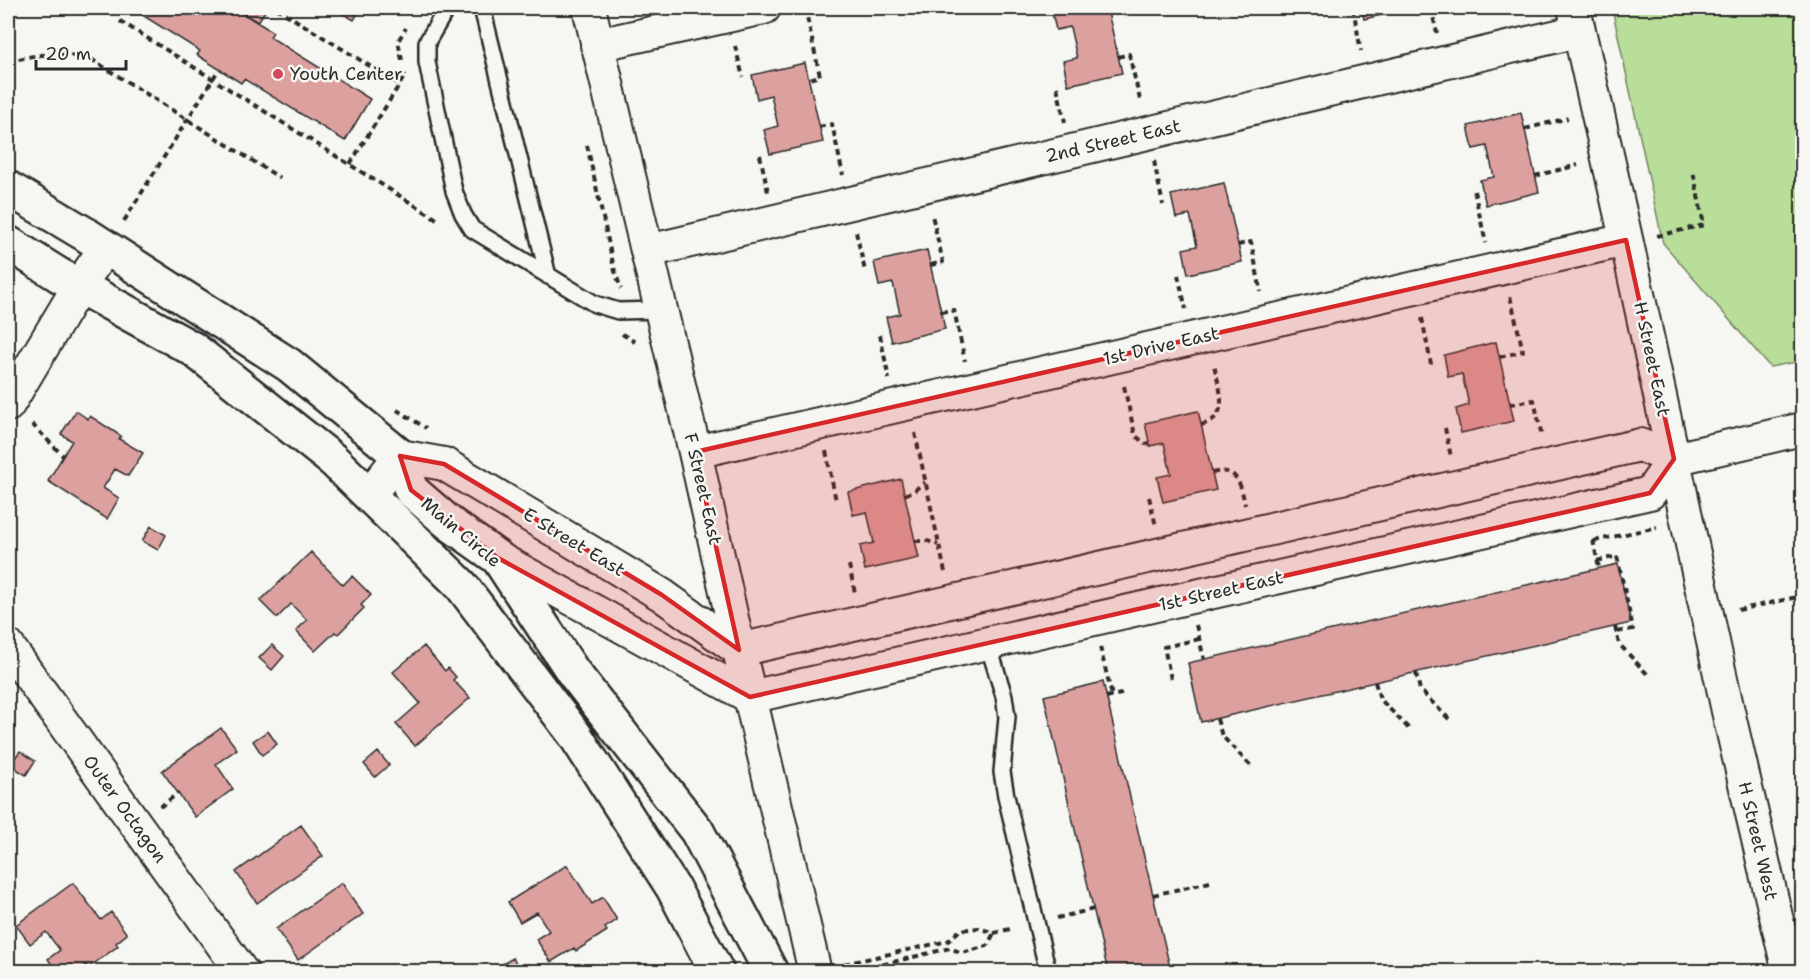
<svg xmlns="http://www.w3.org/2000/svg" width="1810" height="979" font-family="'Shantell Sans',sans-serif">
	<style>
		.grass { fill: #b9de99; stroke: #728462; stroke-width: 1.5 }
		.building { fill: #dca19f; stroke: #2b2b2b; stroke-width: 1.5 }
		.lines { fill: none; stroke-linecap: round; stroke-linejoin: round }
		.lane-casing { stroke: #2b2b2b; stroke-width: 20 }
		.street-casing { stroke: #2b2b2b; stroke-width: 36 }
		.secondary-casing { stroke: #2b2b2b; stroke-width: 38 }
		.path { stroke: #2b2b2b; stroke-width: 4; stroke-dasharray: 6 4.5; stroke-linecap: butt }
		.lane { stroke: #f6f6f2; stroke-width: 15 }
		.street { stroke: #f6f6f2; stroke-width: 32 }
		.secondary { stroke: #f6f6f2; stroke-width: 33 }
		.marked { fill: #d62828; fill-opacity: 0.2; stroke: #d62828; stroke-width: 4.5; stroke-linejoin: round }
		.poi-dot { fill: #d1495b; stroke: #f6f6f2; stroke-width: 2 }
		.labels { text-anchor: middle; stroke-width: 5; stroke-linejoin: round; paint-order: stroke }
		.poi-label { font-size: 18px; fill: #2b2b2b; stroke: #f6f6f2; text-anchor: start }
		.street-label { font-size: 18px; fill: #2b2b2b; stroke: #f6f6f2 }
	</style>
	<rect width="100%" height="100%" fill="#f6f6f2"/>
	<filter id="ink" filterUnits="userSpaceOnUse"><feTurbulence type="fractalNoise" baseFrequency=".0167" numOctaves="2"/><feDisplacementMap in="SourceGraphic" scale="12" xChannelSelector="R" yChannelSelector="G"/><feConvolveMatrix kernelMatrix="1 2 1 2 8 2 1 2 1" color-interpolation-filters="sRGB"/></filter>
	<g filter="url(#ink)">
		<!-- grass -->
		<path class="grass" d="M1612,8h190v353l-32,6 -107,-124z"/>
		<!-- building -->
		<path class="building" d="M131,8h103l39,24 -3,5 100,62 -25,42 -101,-62 -3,4 -44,-28 3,-4z
			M248,8h19l-9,14 -14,-8z
			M333,8h28l-7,12z
			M1051,8h56l15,65 -54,12 -5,-24 14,-3 -7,-31 -14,3z
			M1361,8h51l-48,11z
			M805,63l18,79 -53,12 -6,-24 14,-4 -7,-31 -14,4 -5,-24z
			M1521,113l18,79 -53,13 -6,-25 14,-3 -7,-31 -14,3 -5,-23z
			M1224,183l18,79 -54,12 -5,-25 14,-3 -7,-31 -14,3 -5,-23z
			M927,250l18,79 -53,13 -6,-25 14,-3 -7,-31 -14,3 -5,-24z
			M1496,342l18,79 -53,12 -5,-24 13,-4 -7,-31 -14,3 -4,-22z
			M76,411l12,8 2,-3 31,20 -2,3 24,14 -15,23 -13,-7 -12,19 16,10 -12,21 -59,-38 24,-40 -11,-7z
			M1198,411l18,79 -53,12 -6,-25 14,-3 -7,-31 -14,3 -5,-23z
			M901,479l18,79 -54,12 -5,-24 14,-3 -7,-31 -14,3 -5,-23z
			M151,526l15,9 -8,15 -16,-9z
			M311,552l32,33 9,-9 19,19 -10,10 3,3 -26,26 -3,-2 -20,19 -19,-20 11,-11 -16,-16 -14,14 -17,-17z
			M1618,564l13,59 -430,99 -13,-59z
			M272,645l12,11 -12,14 -13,-12z
			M424,646l21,25 3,-3 8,9 -3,3 17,18 -55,48 -19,-22 24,-21 -27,-31z
			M1103,682l50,213 18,77h-63l-64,-276z
			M221,728l16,21 -21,15 17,25 -38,28 -33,-46z
			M268,731l9,13 -15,11 -9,-14z
			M20,751l15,10 -9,14 -16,-10z
			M378,752l11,13 -14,12 -11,-13z
			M301,825l22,31 -66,47 -21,-31z
			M567,865l25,39 11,-7 14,23 -12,8 2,3 -31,20 -2,-3 -23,14 -15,-23 13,-8 -12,-19 -17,10 -12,-20z
			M73,883l28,37 10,-8 16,22 -11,9 2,3 -30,22 -2,-3 -9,7h-20l-9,-13 12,-9 -14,-18 -16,12 -14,-19z
			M342,883l21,31 -65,46 -22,-31z
			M513,958l8,14h-21l-3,-5z"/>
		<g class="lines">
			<!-- lane casing -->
			<g class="lane-casing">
				<path id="lane" d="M447,8l-20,34v20l27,129 9,23 9,15 123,75 23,7 43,-1
					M482,8l66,268
					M988,644l16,52 3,21 -5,55 4,24 42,176"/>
			</g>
			<!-- street casing -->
			<g class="street-casing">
				<path id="street" d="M589,8l106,444 44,198 76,322
					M1574,8l53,235 101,468 61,261
					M597,45l167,-37
					M648,251l931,-220
					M8,405l71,-119 27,-39
					M695,452l931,-212
					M369,495l31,-39 44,8 218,131 77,55 901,-205 34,14 128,-30
					M498,558l252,139 900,-204 24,-34
					M8,646l234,326"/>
			</g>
			<!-- secondary casing -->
			<g class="secondary-casing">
				<path id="secondary" d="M8,188l77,46 204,131 111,91 11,34 38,33 49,35 75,114 124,159 74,141
					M8,243l51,32 134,74 140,111 128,125 114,150 98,153 44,84"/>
			</g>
			<!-- path -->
			<path class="path" d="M276,8l123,76
				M805,8l15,68 -11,3
				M1038,8v1
				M1353,8l8,43
				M1431,8l6,25
				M1108,10l9,-2
				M120,21l320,200
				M735,46l8,31
				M1118,57l11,-3 12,50
				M402,60l-4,-19 8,-13
				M8,62c30,-9 52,-10 83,-3l189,119
				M1057,87l8,35
				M819,127l13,-3 11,51
				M1525,129l43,-11
				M587,145l27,123 7,21
				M760,155l8,37
				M1154,161l9,44
				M350,164l56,-90
				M1535,176l43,-11
				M1474,191l12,52
				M124,221l95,-152
				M856,232l9,39
				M1657,236l47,-11 -11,-54
				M1238,245l13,-3 10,50
				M931,265l12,-3 -11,-47
				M1178,275l8,34
				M941,312l13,-2 11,51
				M1422,318l9,46
				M622,334l13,8
				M880,335l9,44
				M1500,357l23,-6 -13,-55
				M1124,386l11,49 10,9 5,-1
				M1510,404l24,-4 8,37
				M397,410l29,18
				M32,424l31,32
				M1201,425c31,-8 18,-37 13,-60
				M1445,428l6,29
				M915,433l30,139
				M826,451l10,50
				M1212,473c26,-7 29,12 33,32
				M905,495l10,-5 10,-8
				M1149,497l7,29
				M1593,540l6,28
				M915,541h13l10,4
				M1594,541l63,-14
				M1597,561l20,-5 16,73 -17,3
				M849,565l6,28
				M1738,610l64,-14
				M1196,625l8,34
				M1615,627l4,17 31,33
				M1100,647l12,49
				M1416,673l4,17 32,32
				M1171,679l-7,-32 35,-8
				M1375,682l5,17 31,32
				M1106,697l20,-4
				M1217,719l5,17 30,31
				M160,807l18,-14
				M1153,895l57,-13
				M1057,918l37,-9
				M844,964l104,-23 12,-11 19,-2 15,5 20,-5
				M852,972l98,-24 12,5 25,-7 7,-13"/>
			<!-- lane -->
			<use href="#lane" class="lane"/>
			<!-- street -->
			<use href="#street" class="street"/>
			<!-- secondary -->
			<use href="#secondary" class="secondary"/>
		</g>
	</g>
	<!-- marked area -->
	<path class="marked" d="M1626,240l48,219 -24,34 -900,204 -252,-139 -87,-68 -11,-34 44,8 218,131 77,55 -44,-198z"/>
	<!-- markers -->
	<circle class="poi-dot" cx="278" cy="74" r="6"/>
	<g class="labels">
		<!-- poi labels -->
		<g class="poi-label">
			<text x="290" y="80">Youth Center</text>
		</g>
		<!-- street labels -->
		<g class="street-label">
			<text transform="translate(1113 141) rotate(-13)" y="6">2nd Street East</text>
			<text transform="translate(1161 346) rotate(-13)" y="6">1st Drive East</text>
			<text transform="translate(1652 359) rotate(78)" y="6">H Street East</text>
			<text transform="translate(703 489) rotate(77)" y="6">F Street East</text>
			<text transform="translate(461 532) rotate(40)" y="6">Main Circle</text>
			<text transform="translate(574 542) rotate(31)" y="6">E Street East</text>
			<text transform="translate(1221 591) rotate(-13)" y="6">1st Street East</text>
			<text transform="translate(125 809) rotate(54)" y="6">Outer Octagon</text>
			<text transform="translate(1758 841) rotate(77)" y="6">H Street West</text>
		</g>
	</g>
	<!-- margin -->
	<rect width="1810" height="979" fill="none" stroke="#f6f6f2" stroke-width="30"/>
	<rect x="15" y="15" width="1780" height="949" fill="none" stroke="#2b2b2b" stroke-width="2" filter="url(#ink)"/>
	<!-- scale -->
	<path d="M36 60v9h90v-9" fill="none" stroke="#2b2b2b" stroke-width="3"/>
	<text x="45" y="60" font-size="18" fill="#2b2b2b" stroke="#f6f6f2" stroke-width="4.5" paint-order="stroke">20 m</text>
</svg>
